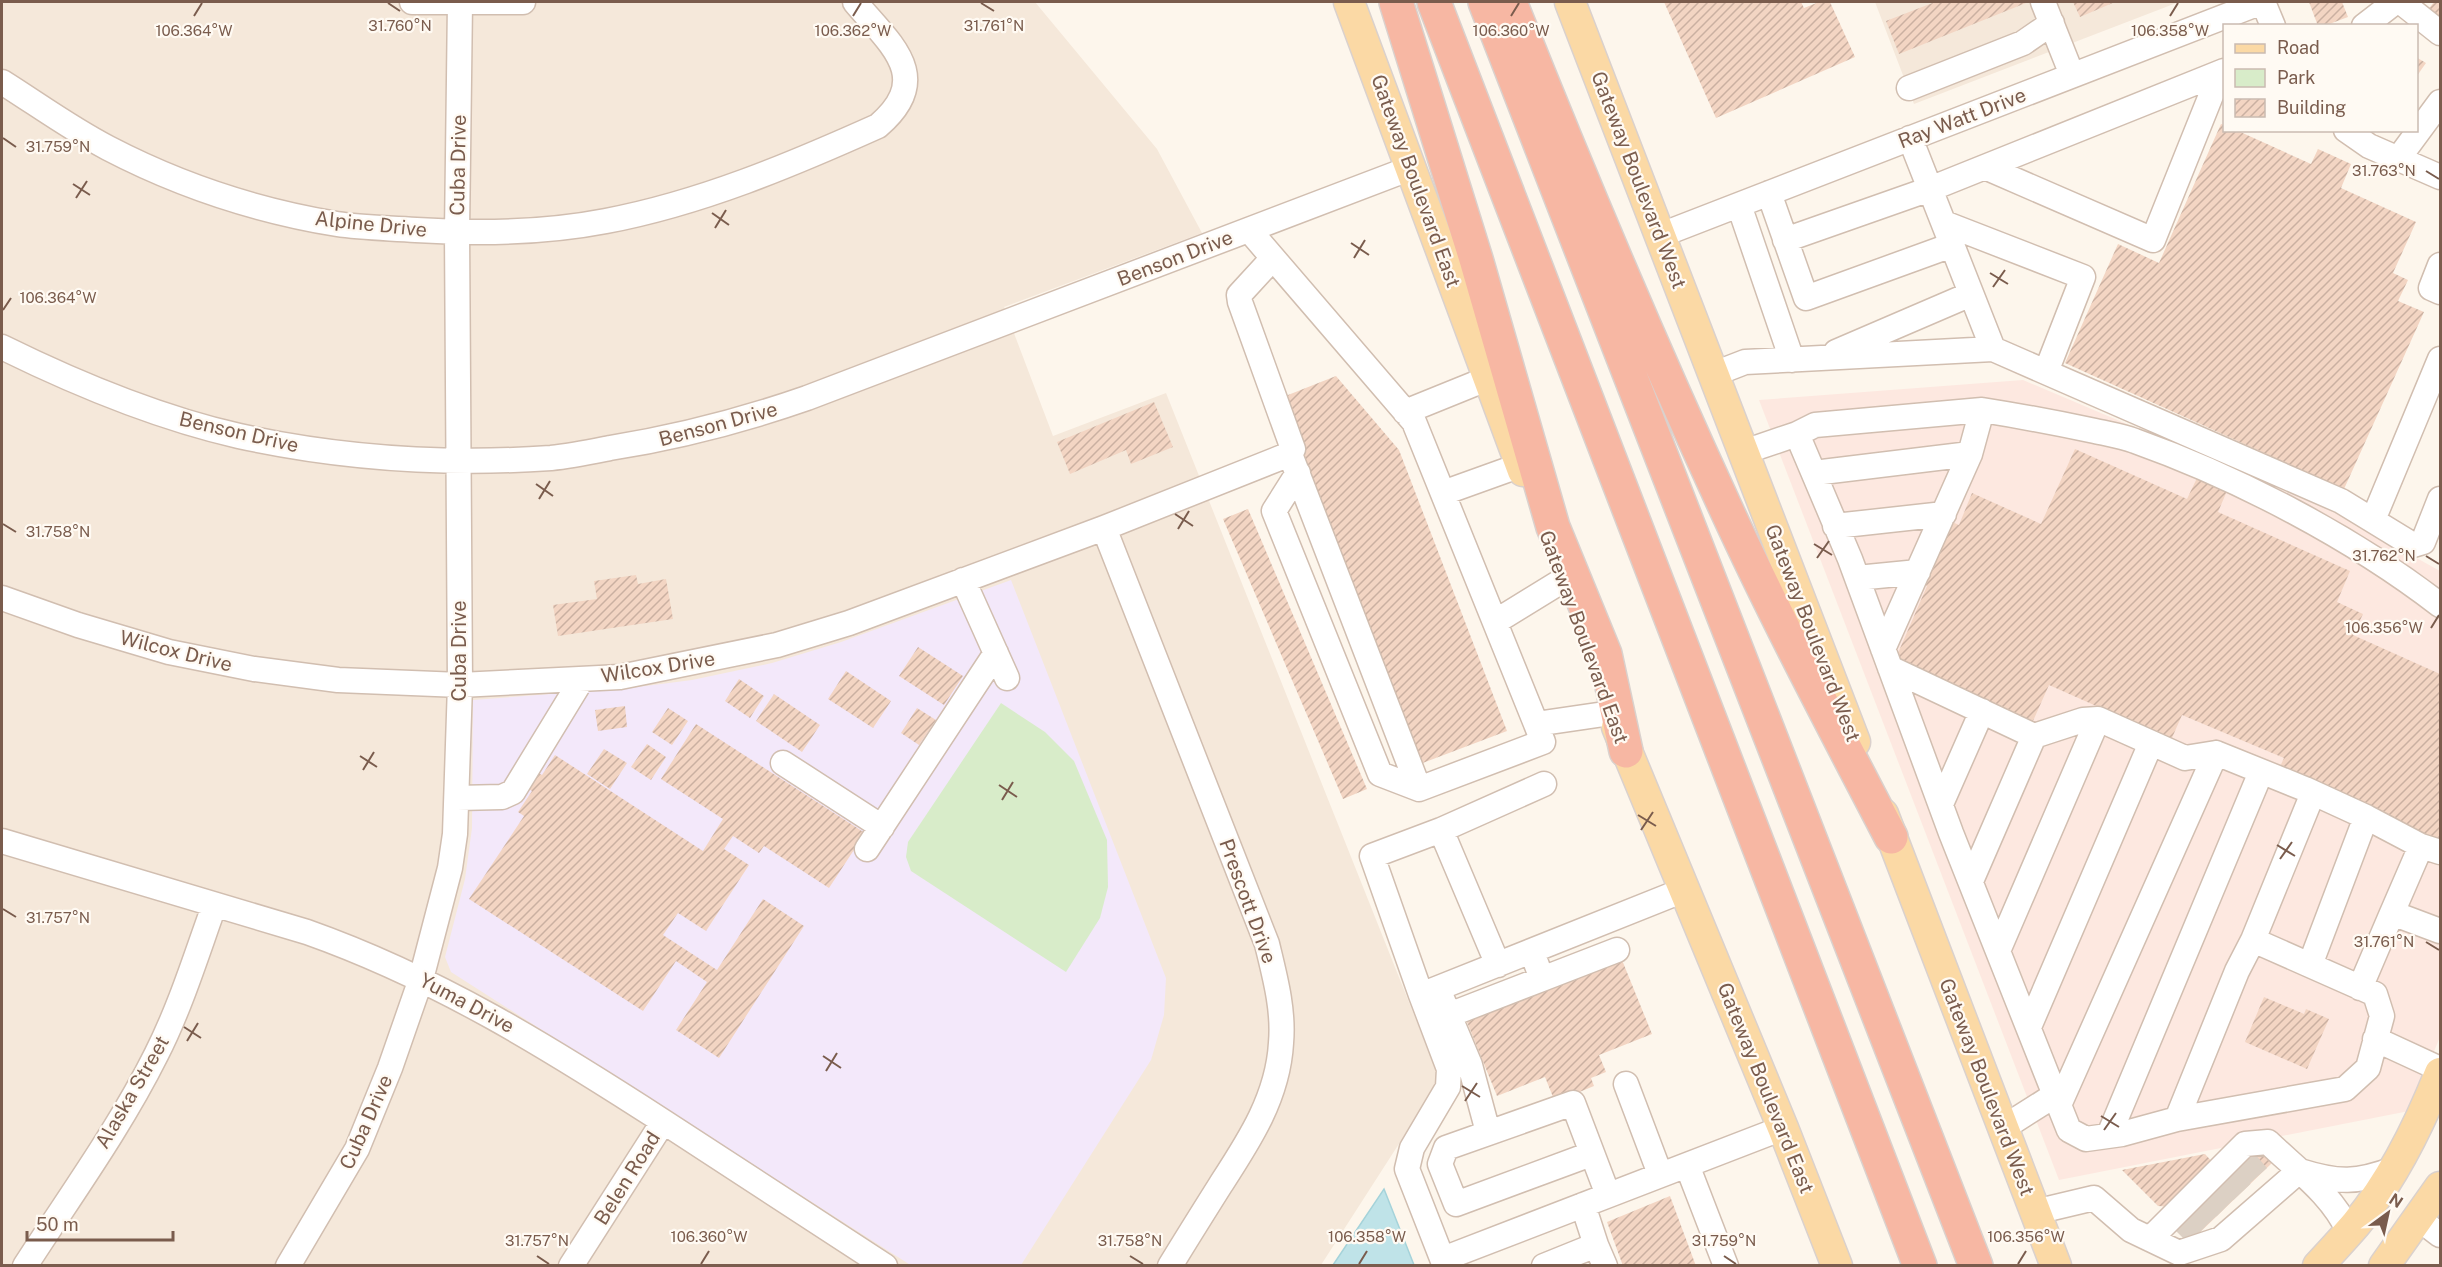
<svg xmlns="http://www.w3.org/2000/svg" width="2442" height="1267" font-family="'Public Sans',sans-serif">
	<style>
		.residential { fill: #f5e8da }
		.commercial { fill: #fde8e0 }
		.education { fill: #f3e8fa }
		.green { fill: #d8ecc9 }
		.water { fill: #bfe3e8; stroke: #a5d3da; stroke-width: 1.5 }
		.building { fill: url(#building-hatch) }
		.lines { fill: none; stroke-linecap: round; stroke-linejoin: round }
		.minor-tunnel { stroke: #dcd0c4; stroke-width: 24; stroke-dasharray: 24 12; stroke-linecap: butt }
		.minor-casing { stroke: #d1beb0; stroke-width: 27 }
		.major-casing { stroke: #dad1cd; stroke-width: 33 }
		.highway-casing { stroke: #dad1cd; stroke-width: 36 }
		.minor { stroke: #fff; stroke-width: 24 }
		.major { stroke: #fbd9a5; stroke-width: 30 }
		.highway { stroke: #f7b7a3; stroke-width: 33 }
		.ticks { fill: none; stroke: #7a5c4d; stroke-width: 2 }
		.labels { text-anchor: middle; stroke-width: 4.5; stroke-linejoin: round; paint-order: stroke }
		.street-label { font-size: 20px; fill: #7a5c4d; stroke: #fffaf3 }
		.ticks-label { font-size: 15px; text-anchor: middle; fill: #7a5c4d; stroke: #fffaf3; stroke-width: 4.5; stroke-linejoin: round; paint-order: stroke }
	</style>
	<defs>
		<pattern id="building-hatch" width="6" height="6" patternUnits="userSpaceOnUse" patternTransform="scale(1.5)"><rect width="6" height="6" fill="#f3d5c3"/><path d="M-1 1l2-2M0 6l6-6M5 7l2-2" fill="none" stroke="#cab0a1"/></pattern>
	</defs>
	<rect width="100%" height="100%" fill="#fdf6ec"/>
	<!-- residential -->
	<path class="residential" d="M2,2h1033l122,147 45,84 -198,74 49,129 113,-43 274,687 -119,185 -1319,1z
		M1875,2h304l-265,102z"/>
	<!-- commercial -->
	<path class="commercial" d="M2023,380l311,132 106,59v466l-31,74 -350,69 -300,-780z"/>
	<!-- education -->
	<path class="education" d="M1011,580l155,398 -2,37 -13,45 -130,205 -109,1 -461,-294 -6,-15 20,-78 7,-51 1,-128 157,-12 62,-8 80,-17 69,-21z"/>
	<!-- green -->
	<path class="green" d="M1001,703l44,29 29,29 33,79 1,47 -8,31 -34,54 -155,-101 -5,-14 2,-15z"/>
	<!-- water -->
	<path class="water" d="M1384,1189l30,76h-81z"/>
	<!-- building -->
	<path class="building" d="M1664,2h137l3,6 15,-6h11l25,55 -139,61z
		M1935,2h91v1l-127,51 -13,-33z
		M2073,2h42l-35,15z
		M2309,2h33l6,15 -24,9h-6z
		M2434,2h6v26l-16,-13z
		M2416,57l10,6 -10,14z
		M2221,124l3,1v5h12l75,34 7,-15 33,15 -10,24 75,34 -23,51 15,7 -10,21 26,11 -80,177 -279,-126 53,-119 41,19z
		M1336,376l63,74 108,281 -87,33 -139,-364 7,-5z
		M1154,402l19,45 -42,17 -5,-14 -56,24 -13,-32z
		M2075,449l112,50 10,-21 30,13 -9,21 132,59 -13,31 26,12 -10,21 87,39v169l-162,-72 6,-13 -102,-43 -14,32 -29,-22 -90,-40 -16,36 -138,-61 32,-74 -7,-4 28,-62 11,5 13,-32 69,31z
		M1248,509l119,280 -24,10 -120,-280z
		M636,575l2,9 28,-5 7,40 -115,17 -5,-31 44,-6 -3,-18z
		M918,647l45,29 -19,29 -45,-29z
		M846,671l45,30 -18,27 -45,-29z
		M739,679l25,17 -14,22 -25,-17z
		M774,694l46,31 -18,27 -46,-31z
		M625,706l2,21 -29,4 -3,-21z
		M668,708l20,13 -16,24 -20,-13z
		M917,708l19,12 -17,25 -18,-12z
		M696,724l169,109 -36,55 -65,-42 -5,7 -26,-17 -9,13 25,16 -43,66 -28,-18 -15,22 54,35 46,-71 41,27 -85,132 -43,-28 31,-48 -31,-21 -33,50 -174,-112 55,-83 -6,-4 14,-21 -10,-6 10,-16 10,6 13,-20 148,96 20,-32 -62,-40z
		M647,744l19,13 -15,23 -20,-13z
		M604,749l23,14 -17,26 -23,-15z
		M1622,960l30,74 -53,21 7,17 -15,6 3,8 -39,16 -10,-25 -48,19 -30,-74z
		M2264,997l40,17 2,-5 23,10 -22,50 -62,-27z
		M2257,1148l15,15 -80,77 -15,-15z
		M2205,1154l10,11 -43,42 -14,-1 -36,-36z
		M1670,1196l26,70h-73l-16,-44z"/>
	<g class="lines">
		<!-- minor-tunnel -->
		<path class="minor-tunnel" d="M2244,1160l14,16
			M2227,1176l15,16
			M2210,1193l15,15
			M2195,1208l14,15
			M2182,1220l15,15"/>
		<!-- minor casing -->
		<g class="minor-casing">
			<path id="minor" d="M412,2h111
				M2043,2l29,73
				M2263,2l10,24
				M2401,2l39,31
				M2364,26l31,-24
				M2,82c35,22 69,47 106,66 71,37 150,63 229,76 26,4 53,4 79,6 63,4 128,3 190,-9 95,-18 185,-56 272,-95 57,-49 12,-82 -23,-124
				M1909,88l114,-45 29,-20
				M2346,130l23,16 71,31
				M1910,138l83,211 348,152 72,44 10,-3 17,-43
				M2398,159l42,-57
				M1985,167l168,73 67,-167
				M1769,193l37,105 146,-53
				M1739,205l53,155
				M1944,223l139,54 -37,95
				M1249,230l165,192 122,302 82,-12
				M1661,235l601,-233
				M1785,240l145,-51 294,-118
				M1273,258l-34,37 1,7 53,147 -3,5 129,335 124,-47 -7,-18
				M2440,265l-9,23 9,4
				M2,347c75,37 154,70 237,89 101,22 209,29 312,22 20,-2 39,-6 59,-10 69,-11 131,-27 197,-50l604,-230
				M1836,352l135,-58
				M1714,374l31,-12 248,-13
				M1982,410c38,6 75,13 113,21 13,3 27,5 40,10 104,37 218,97 305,164
				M1405,412l84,-34
				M1797,434l18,-9 167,-15 -12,44 -87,195
				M1744,452l53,-18 53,125 101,274 104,262 -52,33
				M1298,473l-24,38 106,263 39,15
				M1814,473l156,-19
				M1443,493l78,-28
				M2373,520l67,-161
				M1835,526l109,-12
				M1104,528l163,416c8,33 17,66 14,99 -3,54 -32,98 -60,141 -17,27 -34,54 -51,82
				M1857,578l61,-6
				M963,580l44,98
				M2,598l76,27 91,27 85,17 84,11 122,5 160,-8 157,-32 72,-22 255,-95 186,-74
				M1495,622l78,-48
				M1890,668l144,68 49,-16 15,-1 87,39 31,-5 89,36 61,28 55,29 19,6
				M783,763l99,64
				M1544,784l-103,46 -69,26 49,139 263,-105
				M457,798l45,-1 11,-5 69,-113
				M1941,804l41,-93
				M1441,830l57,135
				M2,841l305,91c130,46 241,115 357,190 73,48 147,96 221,144
				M867,849l129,-196
				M1971,881l63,-145
				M2392,913l29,-67
				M2253,940l122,54 7,22 -14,52 -23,21 -168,30 60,-148z
				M2253,940l60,-147
				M1998,951l100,-232
				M2310,965l56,-148
				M1542,979l75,-29
				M2360,988l32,-75 48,18
				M1438,989l32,76 18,67
				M1421,995l28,74 -1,18 -36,61 -5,21 38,97
				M1449,1015l93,-36 -10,-27
				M2029,1027l122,-284
				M2375,1039l65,30
				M1626,1084l34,90
				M2055,1095l14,35 17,9 36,-5 55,-15
				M2059,1105l157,-352
				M2109,1135l152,-363
				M1591,1154l-135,50 -16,-40 6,-16 127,-45 35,92
				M1687,1165l39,101
				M2300,1171c38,12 57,12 94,-2
				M1583,1205l13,40
				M2035,1212l59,-14 37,32 48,23 42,-14 78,-68
				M2419,1219l21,16
				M2150,1239l95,-95 23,-2c29,28 64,52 81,90
				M1443,1259l340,-131
				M25,1266c45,-70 94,-137 131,-211 24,-47 40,-99 58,-149
				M288,1266l69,-117 33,-81 31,-89 29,-111 5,-34 5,-149 -3,-453 3,-230
				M571,1266l92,-144
				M1544,1266l52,-21 9,21"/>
		</g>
		<!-- major casing -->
		<g class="major-casing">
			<path id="major" d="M1349,2l174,469
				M1570,2l285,740
				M1617,727l166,401 54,138
				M1883,814l173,452
				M2318,1266c13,-14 26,-28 38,-42 37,-45 63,-98 84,-151
				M2384,1266l56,-79"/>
		</g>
		<!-- highway casing -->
		<g class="highway-casing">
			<path id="highway" d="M1396,2l80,257 77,268 52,127 21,97
				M1434,2l486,1264
				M1485,2l491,1264
				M1510,2c68,171 140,342 217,509 51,111 108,218 164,326"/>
		</g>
		<!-- minor -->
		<use href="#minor" class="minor"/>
		<!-- major -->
		<use href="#major" class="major"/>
		<!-- highway -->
		<use href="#highway" class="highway"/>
	</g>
	<!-- ticks -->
	<path class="ticks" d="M388,3l12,8M981,3l13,8M194,16l8,-13M853,16l8,-13M1511,16l8,-13M2170,16l8,-13M3,138l13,9M2426,171l13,8M73,184l17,11M76,198l11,-17M712,213l17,12M715,228l11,-18M1351,243l18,12M1354,258l11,-18M1990,273l18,11M1993,287l12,-17M3,310l8,-12M536,484l17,12M539,499l11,-18M1175,514l18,12M3,524l13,8M1178,529l11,-18M1814,544l18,11M2426,556l13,8M1817,558l12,-17M2431,628l8,-13M360,756l17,11M363,770l11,-18M999,785l18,12M1002,800l11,-18M1638,815l18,11M1641,830l12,-18M2277,845l18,11M2280,859l12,-17M3,909l13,8M2426,942l13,8M184,1027l17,11M187,1041l11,-18M823,1056l18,12M826,1071l11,-18M1462,1086l18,11M1465,1101l12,-18M2101,1116l18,11M2104,1130l12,-17M537,1256l12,8M1130,1256l13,8M1724,1256l12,8M701,1264l8,-13M1359,1264l8,-13M2018,1264l8,-13"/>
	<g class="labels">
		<!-- street labels -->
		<g class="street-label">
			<text transform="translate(1962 118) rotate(-21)" y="7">Ray Watt Drive</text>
			<text transform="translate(458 165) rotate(-89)" y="7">Cuba Drive</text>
			<text transform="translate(1639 180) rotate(69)" y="7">Gateway Boulevard West</text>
			<text transform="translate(1416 181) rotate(70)" y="7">Gateway Boulevard East</text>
			<text transform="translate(371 224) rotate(6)" y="7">Alpine Drive</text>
			<text transform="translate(1175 258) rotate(-21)" y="7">Benson Drive</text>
			<text transform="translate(718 424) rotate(-15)" y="7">Benson Drive</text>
			<text transform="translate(239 432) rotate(13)" y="7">Benson Drive</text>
			<text transform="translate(1813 633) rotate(69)" y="7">Gateway Boulevard West</text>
			<text transform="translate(1584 637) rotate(70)" y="7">Gateway Boulevard East</text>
			<text transform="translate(176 651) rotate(14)" y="7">Wilcox Drive</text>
			<text transform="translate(459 651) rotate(-90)" y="7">Cuba Drive</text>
			<text transform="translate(658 667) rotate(-9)" y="7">Wilcox Drive</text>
			<text transform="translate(1248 901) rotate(70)" y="7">Prescott Drive</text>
			<text transform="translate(467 1003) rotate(28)" y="7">Yuma Drive</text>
			<text transform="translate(1987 1087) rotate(69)" y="7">Gateway Boulevard West</text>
			<text transform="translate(1766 1088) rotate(68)" y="7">Gateway Boulevard East</text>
			<text transform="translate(132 1092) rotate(-60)" y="7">Alaska Street</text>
			<text transform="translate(366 1122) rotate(-66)" y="7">Cuba Drive</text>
			<text transform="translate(627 1178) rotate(-58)" y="7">Belen Road</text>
		</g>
	</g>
	<g class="ticks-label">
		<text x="400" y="31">31.760°N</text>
		<text x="994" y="31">31.761°N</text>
		<text x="1511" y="36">106.360°W</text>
		<text x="194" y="36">106.364°W</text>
		<text x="853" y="36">106.362°W</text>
		<text x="2170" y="36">106.358°W</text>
		<text x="58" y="152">31.759°N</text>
		<text x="2384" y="176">31.763°N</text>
		<text x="58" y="303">106.364°W</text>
		<text x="58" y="537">31.758°N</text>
		<text x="2384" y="561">31.762°N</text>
		<text x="2384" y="633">106.356°W</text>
		<text x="58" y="923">31.757°N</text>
		<text x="2384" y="947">31.761°N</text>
		<text x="709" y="1242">106.360°W</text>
		<text x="1367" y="1242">106.358°W</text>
		<text x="2026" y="1242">106.356°W</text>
		<text x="537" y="1246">31.757°N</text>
		<text x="1130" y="1246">31.758°N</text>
		<text x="1724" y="1246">31.759°N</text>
	</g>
	<!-- border -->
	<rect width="2442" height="1267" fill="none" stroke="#7a5c4d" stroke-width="6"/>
	<!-- legend -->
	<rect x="2223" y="24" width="195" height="108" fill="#fffaf3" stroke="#cabbb1" stroke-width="1.5"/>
	<rect x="2235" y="44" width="30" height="9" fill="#fbd9a5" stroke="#cabbb1" stroke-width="1.5"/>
	<text x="2277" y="54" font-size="18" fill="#7a5c4d">Road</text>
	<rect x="2235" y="69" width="30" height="18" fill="#d8ecc9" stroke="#cabbb1" stroke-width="1.5"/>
	<text x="2277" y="84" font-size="18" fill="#7a5c4d">Park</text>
	<rect x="2235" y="99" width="30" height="18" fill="url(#building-hatch)" stroke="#cabbb1" stroke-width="1.5"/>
	<text x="2277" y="114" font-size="18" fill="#7a5c4d">Building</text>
	<!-- north arrow -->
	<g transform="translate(2388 1213) rotate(33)" stroke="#fffaf3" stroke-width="4.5" paint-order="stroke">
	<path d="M0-4.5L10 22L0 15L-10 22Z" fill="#7a5c4d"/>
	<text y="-9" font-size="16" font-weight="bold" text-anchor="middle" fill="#7a5c4d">N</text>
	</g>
	<!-- scale -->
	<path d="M27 1231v9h146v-9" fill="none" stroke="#7a5c4d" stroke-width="3"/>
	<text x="36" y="1231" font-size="18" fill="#7a5c4d" stroke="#fffaf3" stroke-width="4.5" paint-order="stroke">50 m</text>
</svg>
